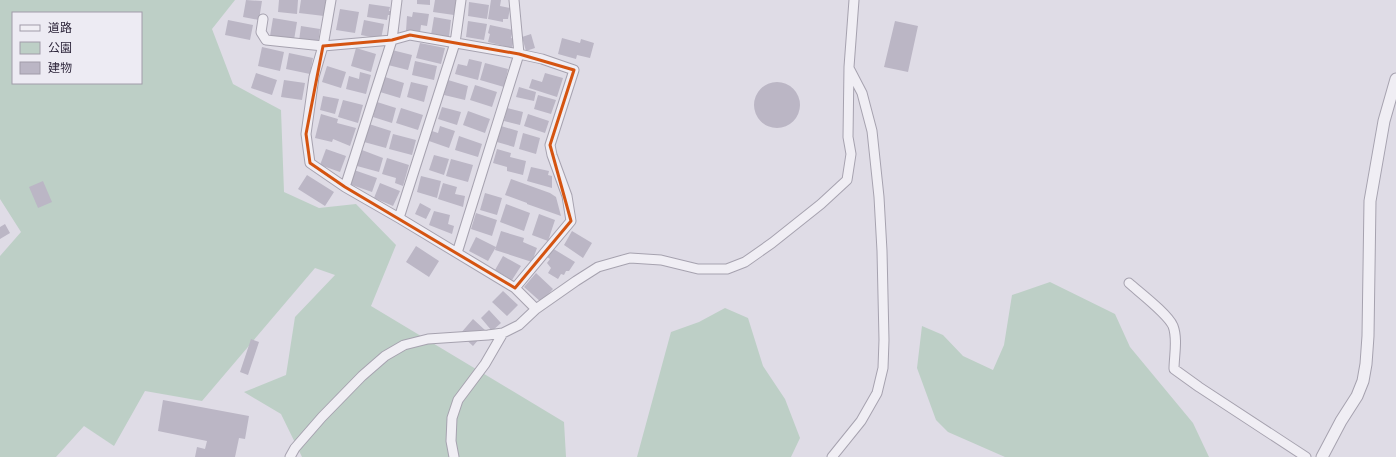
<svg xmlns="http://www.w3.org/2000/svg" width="1396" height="457" font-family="Manrope,'Noto Sans JP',sans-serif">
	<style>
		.green { fill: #bdcfc6; fill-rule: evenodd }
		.building { fill: #bbb6c5 }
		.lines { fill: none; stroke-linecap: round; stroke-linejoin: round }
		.minor-casing { stroke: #a6a2af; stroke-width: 11 }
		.tertiary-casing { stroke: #a6a2af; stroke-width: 13 }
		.minor { stroke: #f0eef4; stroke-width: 9 }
		.tertiary { stroke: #f0eef4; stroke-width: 11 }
		.marked { fill: none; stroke: #d55411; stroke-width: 3; stroke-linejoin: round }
	</style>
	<rect width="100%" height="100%" fill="#dfdce6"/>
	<!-- green -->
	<path class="green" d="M0,0h235l-23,29 21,55 48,26 3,82 35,16 37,-4 40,41 -25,61 193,116 2,35h-264l-21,-43 -37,-22 42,-17 9,-58 40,-42 -20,-7 -113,133 -57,-10 -31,55 -30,-20 -28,31h-56v-201l21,-24 -21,-33zM13,13h128v70h-128z
		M1050,282l65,32 15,33 63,76 16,34h-204l-57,-25 -12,-12 -19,-52 5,-42 21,9 20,21 30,14 11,-25 8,-50z
		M725,308l23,10 15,48 22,33 15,39 -9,19h-154l34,-125 28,-10z"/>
	<!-- building -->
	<path class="building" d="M246,0l16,1 -3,19 -16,-3z
		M279,0h19l-1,14 -19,-2z
		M301,0h25l-2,16 -25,-3z
		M417,0h13v5l-13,-1z
		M435,0h21l-2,15 -21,-3z
		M491,0h10l-1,6 10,2 -2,11h-5v3l-15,-3z
		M469,2l20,3 -2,14 -19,-3z
		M369,4l21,3 -1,4h3l-1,4h-3l-1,5 -20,-3z
		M340,9l19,3 -4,21 -19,-3z
		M413,12l16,2 -2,12 -6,-1 -1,8 -14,-2 1,-15 5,1z
		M434,17l17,3 -2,17 -18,-2z
		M273,18l24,4 -3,18 -24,-4z
		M228,20l25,5 -3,15 -25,-5z
		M364,20l20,4 -3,15 -20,-4z
		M468,21l19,3 -3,16 -18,-3z
		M895,21l23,5 -10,46 -24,-5z
		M490,25l23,5 -2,8 3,1 -2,9 -24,-6 2,-8 -2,-1z
		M301,26l19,3 -2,15 -19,-3z
		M531,34l4,14 -9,3 -4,-14z
		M562,38l18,5 1,-4 13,4 -4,15 -13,-3 -1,4 -18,-5z
		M420,43l25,5 -4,16 -25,-6z
		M262,47l22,5 -4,19 -22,-5z
		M356,48l20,6 -5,18 -20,-6z
		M392,50l20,5 -4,15 -20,-5z
		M289,53l24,5 -3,16 -24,-5z
		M469,59l13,3 -4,18 -23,-6 3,-10 9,2z
		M415,61l22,5 -3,14 -22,-5z
		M485,63l23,6 -4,18 -24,-7z
		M327,66l19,6 -5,16 -19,-6z
		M360,72l11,3 -5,19 -20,-5 3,-13 10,3z
		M256,73l21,7 -5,15 -21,-7z
		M545,73l18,5 -6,19 -28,-9 3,-9 10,3z
		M385,77l19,6 -4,15 -20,-6z
		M284,80l21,3 -3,17 -21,-3z
		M448,80l20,6 -3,14 -21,-5z
		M411,82l17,4 -4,16 -17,-5z
		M754 105a23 23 0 1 1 46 0a23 23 0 1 1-46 0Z
		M475,85l22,7 -5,15 -22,-7z
		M519,87l17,5 -2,9 -18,-4z
		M538,95l18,5 -5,14 -17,-5z
		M323,96l16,3 -4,15 -15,-4z
		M343,100l20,5 -5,18 -20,-6z
		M377,102l19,6 -4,15 -19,-6z
		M442,107l19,5 -4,13 -19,-6z
		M401,108l22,7 -5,15 -22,-7z
		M507,108l16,4 -3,13 -16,-4z
		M468,111l22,8 -5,14 -22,-8z
		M321,114l17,5 -1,4 19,5 -6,18 -17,-7 -1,3 -17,-4z
		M528,114l21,7 -4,12 -21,-7z
		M369,124l22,7 -5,17 -22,-6z
		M440,126l15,5 -6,17 -20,-7 3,-10 6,2z
		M501,126l17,5 -4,16 -17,-5z
		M523,133l17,5 -4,16 -17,-5z
		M393,134l23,6 -4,15 -23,-6z
		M459,136l23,8 -4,13 -23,-7z
		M326,149l20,7 -6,16 -20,-7z
		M497,149l14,4 -1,4 16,4 -3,14 -16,-4v-4l-14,-4z
		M362,150l21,8 -4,14 -22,-6z
		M434,155l15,4 -5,16 -15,-5z
		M387,158l22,7 -6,21 -8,-3 1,-5 -14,-4z
		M451,159l22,6 -5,17 -22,-6z
		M531,167l18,4 -1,4 4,1v12l-25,-7z
		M354,170l23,8 -5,14 -23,-8z
		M307,175l27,17 -9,14 -27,-17z
		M421,176l20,5 -4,17 -20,-6z
		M511,179l39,14 6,4 5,19 -34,-12v-1l-22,-8z
		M43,181l9,21 -14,6 -9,-21z
		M380,183l20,8 -7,15 -19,-8z
		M443,183l14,4 -2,7 10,2 -2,11 -25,-8z
		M485,193l17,5 -5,17 -17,-5z
		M420,203l11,6 -5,10 -11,-5z
		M506,204l24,9 -6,18 -24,-9z
		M434,211l16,4 -2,9 6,2 -2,8 -23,-9z
		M476,213l21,7 -5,16 -21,-7z
		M539,214l16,6 -7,21 -16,-6z
		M5,224l5,9 -10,6v-12z
		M501,231l23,7 -1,4 14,6 -5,14 -37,-12z
		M572,231l20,12 -9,15 -19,-13z
		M476,237l20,10 -8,14 -19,-10z
		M416,246l23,15 -10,16 -23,-15z
		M552,248l23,14 -6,9h-3l-2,4 -3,-1 -3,5 -10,-6 3,-5 -4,-5 3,-4 -3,-2z
		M503,256l18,10 -9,14 -17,-10z
		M536,273l17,16 -12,13 -17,-15z
		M503,291l15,14 -11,11 -15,-14z
		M489,310l12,13 -9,8 -11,-13z
		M473,319l13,12 -13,15 -13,-12z
		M251,339l8,3 -11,33 -8,-3z
		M163,400l86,16 -4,23 -6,-1 -4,19h-40l2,-10 8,2 2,-8 -49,-10z"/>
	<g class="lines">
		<!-- minor casing -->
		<g class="minor-casing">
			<path id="minor" d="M331,0l-8,46 -9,31 -8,57 4,29 35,24 54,31 116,70 21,21
				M263,19l-2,13 5,8 57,6 69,-6 18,-5 109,19 23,5 32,11 -24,75 2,10 15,41 4,25 -56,67
				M345,187l47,-147 5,-40
				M399,218l56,-175 6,-43
				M457,253l62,-199 -5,-54
				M1129,283c10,9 39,31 44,43 5,13 1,30 1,43l25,18 107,70
				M290,457l5,-9 27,-31 40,-41 23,-20 19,-11 24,-6 60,-4 15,-2 16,-8 17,-16 40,-28 22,-14 32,-9 31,2 37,9h29l18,-7 27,-19 49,-39 26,-24 4,-26 -3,-17 1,-70 5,-67
				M454,457l-3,-16 1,-23 6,-18 27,-36 18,-31
				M832,457l29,-36 16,-28 6,-25 1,-28 -2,-89 -3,-54 -7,-66 -10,-38 -13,-25"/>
		</g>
		<!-- tertiary casing -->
		<g class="tertiary-casing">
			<path id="tertiary" d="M1322,457l19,-36 16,-25 6,-15 3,-17 2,-28 2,-135 14,-80 12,-42"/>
		</g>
		<!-- minor -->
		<use href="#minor" class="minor"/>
		<!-- tertiary -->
		<use href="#tertiary" class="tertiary"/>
	</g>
	<!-- marked area -->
	<path class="marked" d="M410,35l109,19 55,16 -24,75 21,76 -56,67 -170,-101 -35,-24 -4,-29 17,-88 69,-6z"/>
	<!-- legend -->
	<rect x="12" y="12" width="130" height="72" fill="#edebf3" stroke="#a19ca9"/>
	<rect x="20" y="25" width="20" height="6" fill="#f0eef4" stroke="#a19ca9"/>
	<text x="48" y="32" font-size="12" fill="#2e263b">道路</text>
	<rect x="20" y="42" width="20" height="12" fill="#bdcfc6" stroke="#a19ca9"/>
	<text x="48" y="52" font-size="12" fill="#2e263b">公園</text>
	<rect x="20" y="62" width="20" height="12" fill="#bbb6c5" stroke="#a19ca9"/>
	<text x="48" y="72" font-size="12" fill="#2e263b">建物</text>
</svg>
